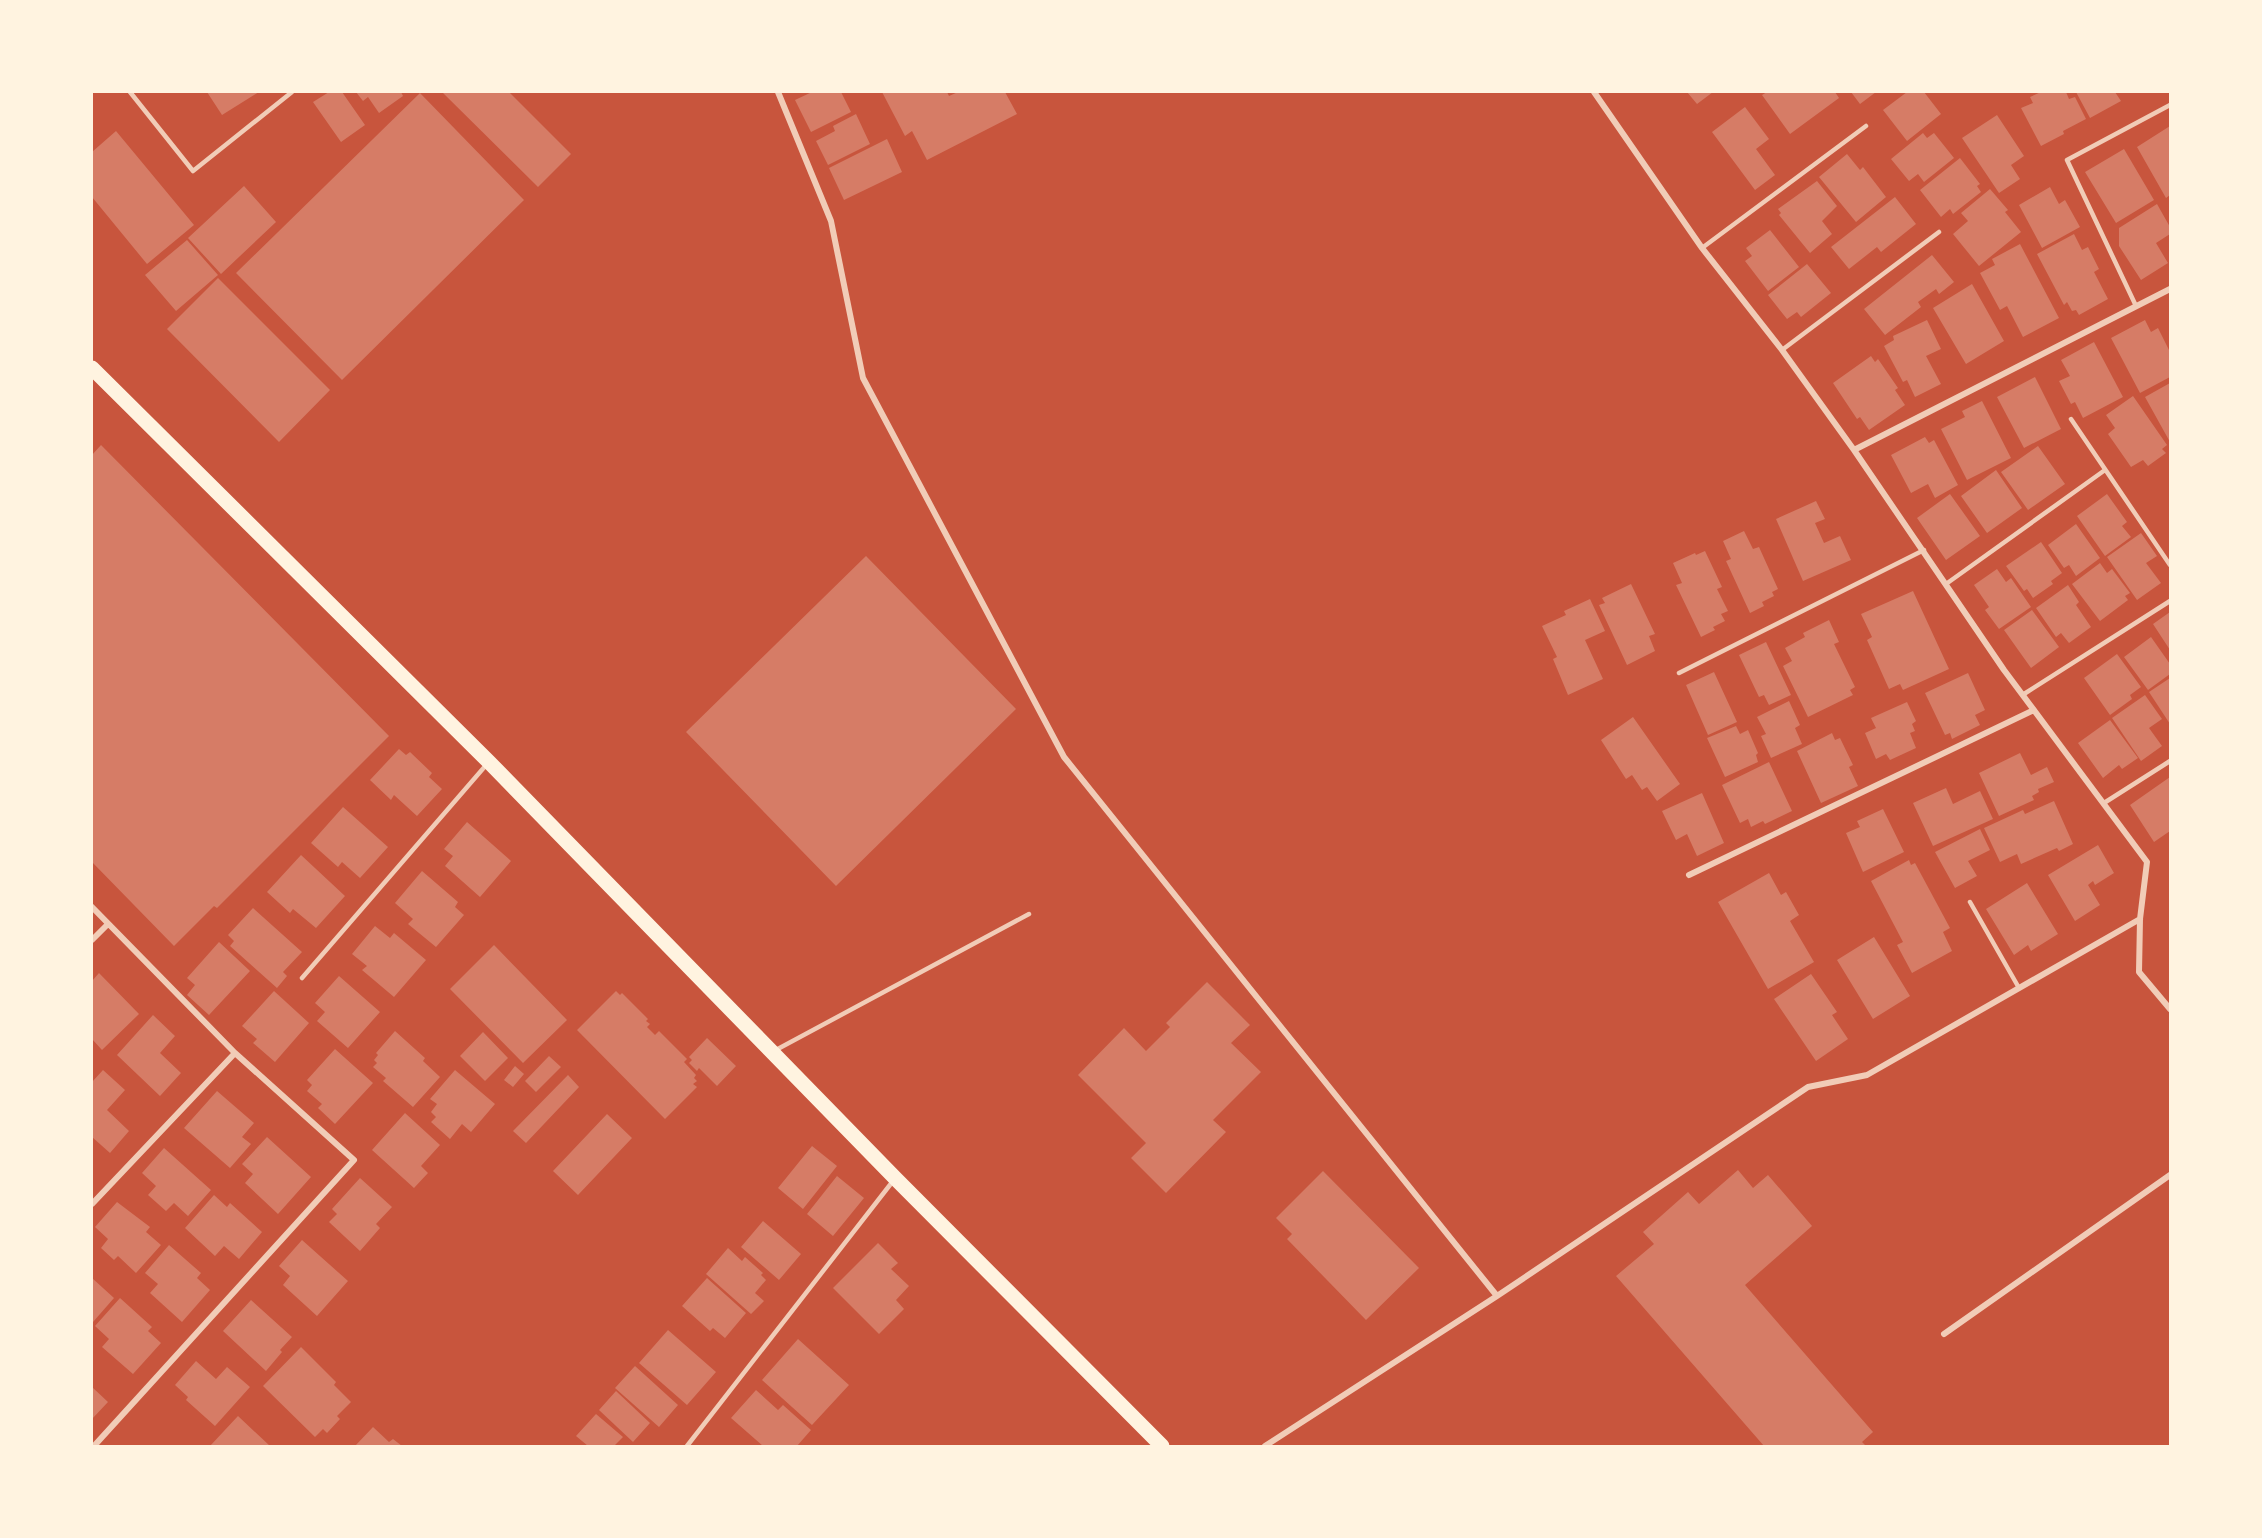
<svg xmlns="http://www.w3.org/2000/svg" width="2262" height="1538" font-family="Signika,sans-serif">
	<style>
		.building { fill: #d67c66 }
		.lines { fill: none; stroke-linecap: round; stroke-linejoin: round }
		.service { stroke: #f1ccb7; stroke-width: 4.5 }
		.minor { stroke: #f1ccb7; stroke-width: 6 }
		.primary { stroke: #fff3e0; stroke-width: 15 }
	</style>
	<rect width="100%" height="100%" fill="#c8553d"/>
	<!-- building -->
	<path class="building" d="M207,92h52l-37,23z
		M329,92h13l23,33 -24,17 -28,-40z
		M356,92h45l2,4 -24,17 -11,-16 -5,4z
		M442,92h67l62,62 -33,33z
		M812,92h29l10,20 -40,20 -16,-32z
		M882,92h65l2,4 9,-4h47l12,22 -90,46 -15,-29 -7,5z
		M1687,92h26l-16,12z
		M1767,92h68l4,6 -49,36 -28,-39z
		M1851,92h25l-16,12z
		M1907,92h17l17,22 -34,27 -24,-31z
		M2041,92h25l3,7 6,-2 11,22 -23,12 1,3 -23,12 -20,-38 12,-5 -3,-6z
		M2076,92h39l6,9 -31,17z
		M420,93l104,107 -182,180 -106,-107z
		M1745,107l24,32 -13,10 19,26 -20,15 -43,-58z
		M856,114l14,30 -42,21 -12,-24 19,-10 -2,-5z
		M1997,115l27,41 -13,9 9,14 -21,14 -37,-55z
		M2170,126v69l-4,3 -29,-51z
		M116,131l78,94 -47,39 -55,-67v-45z
		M1923,133l4,5 7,-5 20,25 -30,24 -6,-8 -9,7 -18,-22z
		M887,139l15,33 -58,28 -15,-32z
		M2124,149l30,51 -38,23 -31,-51z
		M1847,154l13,16 3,-3 23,30 -30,25 -37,-45z
		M1960,158l20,26 -3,2 4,6 -28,22 -3,-5 -9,8 -21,-27z
		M1817,181l20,25 -15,15 10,13 -22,19 -31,-38 2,-2 -3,-4z
		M244,186l32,36 -55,52 -33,-36z
		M2050,187l9,17 6,-4 15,27 -38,21 -23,-43z
		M1990,189l18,21 -3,2 16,20 -42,34 -26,-32 15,-13 -7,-8z
		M1895,197l21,27 -35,28 -4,-5 -28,22 -18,-22z
		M2157,204l13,23v7l-14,9 12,20 -27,17 -22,-34v-18z
		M1770,230l29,37 -31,24 -23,-30 7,-5 -6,-8z
		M2074,234l8,16 6,-3 11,22 -5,3 14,27 -29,16 -3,-5 -4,1 -5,-9 -3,3 -27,-51z
		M187,240l31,35 -42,36 -31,-36z
		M2020,244l39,74 -36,19 -16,-31 -7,4 -20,-37 15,-8 -3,-6z
		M1932,255l22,27 -15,12 -3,-5 -18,13 3,5 -36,28 -21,-26z
		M1807,264l24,29 -30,24 -4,-5 -10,7 -19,-24z
		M218,278l112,112 -51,52 -112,-113z
		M1972,284l32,57 -38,23 -33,-56z
		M1927,320l14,29 -15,7 15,28 -26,13 -8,-17 -4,2 -19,-36 10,-6 -1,-4z
		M2145,320l6,12 7,-4 12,24v25l-30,16 -29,-55z
		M2094,342l29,55 -40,21 -8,-16 -4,2 -12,-23 11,-5 -9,-16z
		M1871,356l4,6 3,-3 20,29 -3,2 10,15 -36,25 -9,-13 -3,2 -24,-36z
		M2035,377l26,52 -37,19 -27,-51z
		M2170,383v59l-25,-45z
		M2133,396l34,49 -5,4 4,4 -18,13 -5,-6 -12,7 -23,-33 7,-6 -9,-13z
		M1982,401l29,57 -44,22 -26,-51 24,-12 -3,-6z
		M1925,437l4,6 5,-3 24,45 -23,13 -7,-14 -17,9 -20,-38z
		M101,445l288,291 -172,172 -3,-2 -40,40 -82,-84v-407z
		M2038,446l27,38 -37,26 -27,-38z
		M1996,470l26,38 -35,25 -26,-37z
		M1950,494l30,42 -34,24 -29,-42z
		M2107,494l20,28 -5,4 9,11 -26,19 -28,-40z
		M1816,501l9,18 -10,4 9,20 16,-7 11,24 -48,21 -27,-62z
		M2076,524l24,34 -24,18 -7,-11 -5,3 -16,-23z
		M1744,531l9,18 6,-2 19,42 -6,3 2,4 -12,6 2,4 -14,7 -24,-52 5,-2 -8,-18z
		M2141,533l16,23 -11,7 15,20 -24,17 -30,-43z
		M2041,542l21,31 -11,8 2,3 -20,14 -6,-9 -3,2 -18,-25z
		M1705,551l17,36 -5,2 11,22 -7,3 4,7 -12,6 2,3 -14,7 -25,-52 6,-2 -9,-20 22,-10 1,2z
		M866,556l150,153 -180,177 -150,-154z
		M2100,563l7,10 5,-4 18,24 -5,3 3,4 -28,21 -28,-37z
		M1997,569l9,13 5,-4 20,29 -32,22 -14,-19 4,-3 -15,-22z
		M1631,584l24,50 -6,2 6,15 -28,14 -28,-60 6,-2 -3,-5z
		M2068,585l11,17 -3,3 15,22 -22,16 -8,-10 -5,4 -20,-29z
		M1913,591l36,78 -46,21 -3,-6 -11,5 -22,-49 5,-3 -11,-23z
		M1590,599l15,32 -20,9 18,39 -35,16 -15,-36 4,-2 -15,-31 24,-11 -2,-4z
		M2032,610l27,37 -28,21 -27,-38z
		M2170,612v38l-17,-26z
		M1829,620l10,22 -5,2 21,43 -5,3 3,5 -45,22 -25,-51 9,-5 -7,-13 20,-11 -2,-4z
		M2151,637l19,27v10l-22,16 -24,-33z
		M1766,642l25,53 -22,10 -5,-10 -5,2 -20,-42z
		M2117,654l24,33 -11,8 2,4 -22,16 -26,-37z
		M1714,672l23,50 -29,13 -22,-50z
		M1968,673l17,37 -10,5 5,10 -28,14 -2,-6 -5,2 -20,-42z
		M2170,678v46l-21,-32z
		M2145,695l17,24 -13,9 13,18 -21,15 -29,-43z
		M1789,701l11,24 -5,3 7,16 -31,14 -10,-22 5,-2 -9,-17z
		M1907,702l9,19 -4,3 3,7 -5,2 6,15 -26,12 -4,-6 -10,5 -11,-26 11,-5 -5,-10z
		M1633,717l47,67 -23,17 -10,-14 -5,3 -10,-15 -6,4 -25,-39z
		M2110,720l28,38 -16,11 -3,-4 -16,13 -25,-35z
		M1736,726l4,8 8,-4 10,23 -2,2 2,7 -33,15 -18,-39z
		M1832,733l3,7 5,-2 13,27 -4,2 9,19 -37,17 -24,-52z
		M399,749l7,6 4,-3 22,21 -3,4 13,12 -25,27 -23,-21 -3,5 -21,-20z
		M2020,753l11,22 16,-8 7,15 -16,7 1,3 -7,4 2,4 -35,16 -20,-43z
		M1769,762l23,49 -27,13 -2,-3 -12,6 -3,-8 -8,4 -18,-38z
		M2170,777v54l-16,11 -24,-37z
		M1946,788l7,16 27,-13 13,28 -60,27 -20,-43z
		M1702,793l22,50 -27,13 -10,-22 -11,6 -14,-29z
		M2054,801l19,43 -14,7 -2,-3 -36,16 -4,-10 -17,8 -16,-34 39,-18 2,4z
		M343,807l45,40 -28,31 -18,-16 -4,5 -27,-24z
		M1883,809l21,43 -41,20 -17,-39 14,-6 -3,-6z
		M467,822l44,39 -31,36 -35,-31 8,-10 -9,-7z
		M1980,829l10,21 -22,11 9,15 -22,12 -20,-36z
		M2098,845l16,28 -19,12 -2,-4 -5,4 12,20 -25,16 -27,-46z
		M301,855l44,41 -29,32 -23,-19 -3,4 -23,-21z
		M1909,860l2,5 4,-2 35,65 -7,4 9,19 -40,22 -15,-28 6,-3 -32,-61z
		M422,871l36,31 -3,5 9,8 -28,32 -28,-23 5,-5 -18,-16z
		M1769,873l12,22 5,-3 13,23 -9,6 24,41 -46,27 -50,-87z
		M2027,883l31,51 -27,17 -3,-6 -14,10 -28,-46z
		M253,908l49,44 -19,20 4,4 -10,12 -47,-42 4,-5 -6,-6z
		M375,926l15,12 4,-5 32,27 -32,37 -32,-27 5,-4 -15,-12z
		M1874,937l36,59 -37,23 -36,-59z
		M219,942l31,29 -41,44 -22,-20 8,-10 -8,-7z
		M494,945l73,75 -44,43 -73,-74z
		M99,973l40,41 -37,36 -10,-11v-58z
		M1811,974l26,38 -5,3 16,24 -32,22 -42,-62z
		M339,976l41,36 -32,36 -31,-27 8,-9 -10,-9z
		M1207,982l43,43 -19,18 30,29 -48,48 13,12 -60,61 -35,-35 15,-15 -68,-68 46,-47 22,23 24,-24 -4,-4z
		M274,991l35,32 -34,39 -22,-19 4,-4 -15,-13z
		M616,991l4,4 2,-2 26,26 -2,2 4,3 -3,3 8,8 4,-4 28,28 -3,3 12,13 -2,3 3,3 -4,3 4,3 -32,32 -88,-89z
		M153,1015l22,21 -15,17 21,20 -21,23 -43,-41z
		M395,1031l30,27 -2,3 17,16 -27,30 -30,-26 3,-3 -13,-11 4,-4 -3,-3 4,-5 -2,-2z
		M483,1032l25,26 -23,23 -25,-25z
		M707,1038l29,28 -19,20 -18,-18 -2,3 -8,-8 3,-3 -3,-3z
		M335,1049l38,34 -38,41 -17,-16 4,-4 -15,-13 5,-6 -5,-5z
		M549,1056l12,11 -25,25 -11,-11z
		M515,1066l9,8 -11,13 -9,-7z
		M103,1070l22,20 -18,20 22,21 -19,22 -18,-16v-55z
		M455,1070l40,34 -24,28 -9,-8 -12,15 -19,-17 5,-5 -5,-5 6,-8 -7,-5z
		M568,1075l11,12 -53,56 -13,-12z
		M217,1091l37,32 -12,14 9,7 -21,24 -46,-40z
		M405,1113l35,32 -19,21 7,7 -14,15 -42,-38z
		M607,1114l25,24 -54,57 -25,-24z
		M267,1137l44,40 -33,37 -33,-31 8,-9 -11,-10z
		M812,1146l25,20 -34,43 -25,-21z
		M164,1148l47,42 -23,26 -14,-13 -8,8 -18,-16 8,-9 -14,-13z
		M1738,1170l15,18 15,-13 44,51 -67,59 128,147 -11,10 4,4h-102l-148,-170 38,-32 -11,-12 45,-40 11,12z
		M1323,1171l96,97 -53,52 -79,-81 5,-5 -16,-16z
		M837,1176l27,22 -31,38 -26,-22z
		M360,1178l32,29 -16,17 4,4 -20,23 -31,-29 8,-8 -5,-5z
		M214,1195l13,12 3,-4 32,29 -23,27 -15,-13 -9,10 -30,-28z
		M117,1202l33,25 -4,5 15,13 -25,28 -18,-17 -4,4 -13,-12 7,-9 -13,-12z
		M763,1221l38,33 -22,26 -38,-33z
		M302,1240l46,41 -31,35 -34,-31 7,-9 -11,-10z
		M878,1243l20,20 -7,6 18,17 -13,14 8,9 -25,25 -46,-46z
		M169,1245l32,28 -4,5 13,12 -28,32 -32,-29 8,-9 -13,-11z
		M728,1248l14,13 3,-4 18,16 -2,2 5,5 -11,13 9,8 -13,13 -45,-40z
		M92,1278l22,20 -21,24 -1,-1z
		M707,1278l39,35 -21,25 -12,-10 -3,3 -28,-25z
		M120,1298l32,29 -4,4 13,12 -28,31 -31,-27 7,-8 -14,-13z
		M251,1300l41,37 -12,13 2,2 -16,19 -43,-40z
		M668,1330l48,42 -29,33 -48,-42z
		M798,1339l51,46 -37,40 -50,-45z
		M301,1347l35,35 -2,3 17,17 -14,14 3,3 -13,14 -4,-4 -8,8 -52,-51z
		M196,1361l20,18 11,-12 23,20 -35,39 -29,-26 2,-3 -13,-12z
		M635,1366l43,39 -19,22 -44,-39z
		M92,1387l16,15 -16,17z
		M756,1390l22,20 5,-5 28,25 -14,16h-34l-32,-28z
		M616,1391l34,32 -17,19 -34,-32z
		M596,1414l27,23 -9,9h-26l-12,-10z
		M238,1416l32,30h-60z
		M373,1427l16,15 4,-3 9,7h-47z"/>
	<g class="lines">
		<!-- service -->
		<path class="service" d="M130,92l63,79 99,-79
			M1702,248l164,-122
			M2136,306l-69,-146 103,-55
			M1782,350l157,-118
			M2071,419l99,146
			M1946,584l159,-114
			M1679,673l245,-123
			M2024,694l146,-93
			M2104,803l66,-42
			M1970,902l49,86
			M302,978l185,-214
			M774,1051l255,-137
			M687,1446l206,-265"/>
		<!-- minor -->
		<path class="minor" d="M778,92l53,129 32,157 201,379 433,539
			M1594,92l108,156 80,102 72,100 150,220 143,192 -7,57 -1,53 31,37
			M1854,450l316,-161
			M1689,875l345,-165
			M92,907l143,146 119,107 -260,286
			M92,940l16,-16
			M92,1204l143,-151
			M1944,1334l226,-159
			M1265,1446l232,-150 311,-209 59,-12 273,-156"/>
		<!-- primary -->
		<path class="primary" d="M92,368l397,394 407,417 266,267"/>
	</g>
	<!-- border -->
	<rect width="2262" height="1538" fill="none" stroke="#fff3e0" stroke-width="186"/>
</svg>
